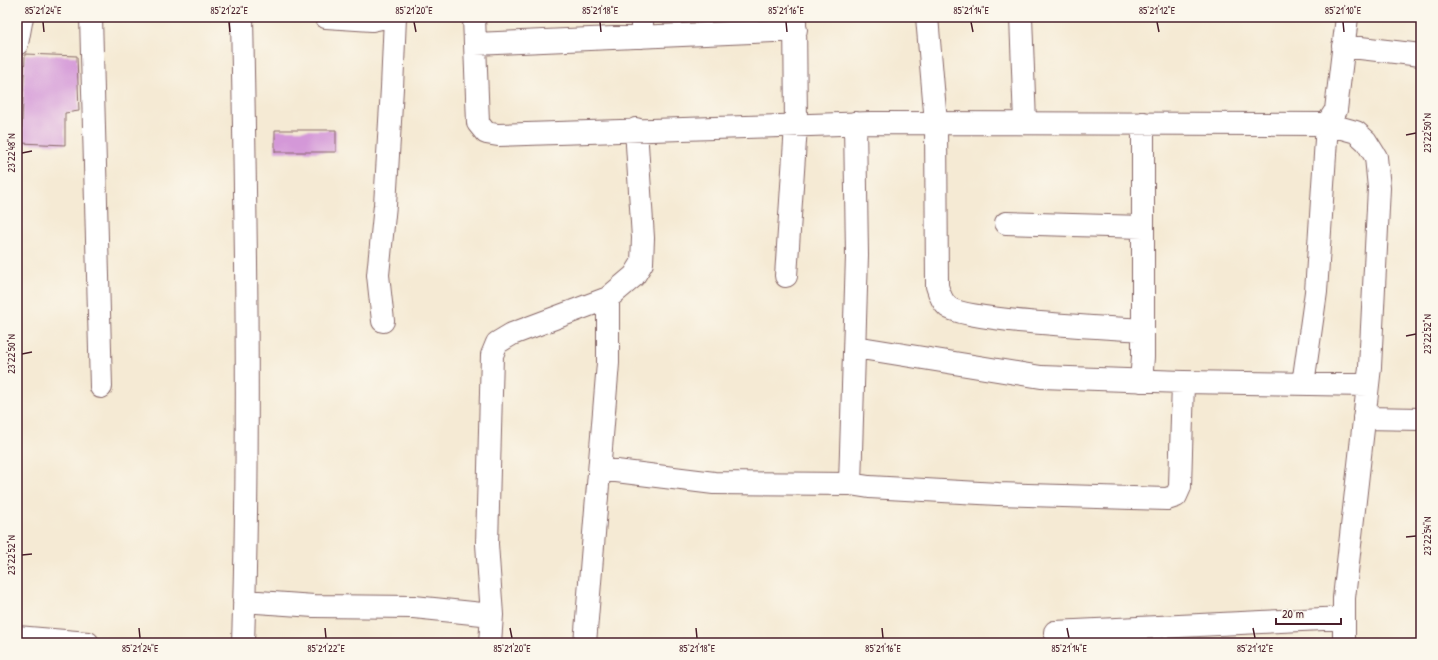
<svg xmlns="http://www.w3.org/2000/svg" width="1438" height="660" font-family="'Patrick Hand',sans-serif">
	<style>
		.building { fill: #d498d8 }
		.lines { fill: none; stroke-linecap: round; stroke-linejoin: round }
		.minor-casing { stroke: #866666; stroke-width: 24 }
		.minor { stroke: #fff; stroke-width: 22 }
		.ticks { fill: none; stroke: #4a1f2b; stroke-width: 1.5 }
		.neatline { fill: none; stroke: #4a1f2b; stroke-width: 1.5 }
		.ticks-label { font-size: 10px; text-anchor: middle; fill: #4a1f2b }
	</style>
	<rect width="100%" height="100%" fill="#fbf7ec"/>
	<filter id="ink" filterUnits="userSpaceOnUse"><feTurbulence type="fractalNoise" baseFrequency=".025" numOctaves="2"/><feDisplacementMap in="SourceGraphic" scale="8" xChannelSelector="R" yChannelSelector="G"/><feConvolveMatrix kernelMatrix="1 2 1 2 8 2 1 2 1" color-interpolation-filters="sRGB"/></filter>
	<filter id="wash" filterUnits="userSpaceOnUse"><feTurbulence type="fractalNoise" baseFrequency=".012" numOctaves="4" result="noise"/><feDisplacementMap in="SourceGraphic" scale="16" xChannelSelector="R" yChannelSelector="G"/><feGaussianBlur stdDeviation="0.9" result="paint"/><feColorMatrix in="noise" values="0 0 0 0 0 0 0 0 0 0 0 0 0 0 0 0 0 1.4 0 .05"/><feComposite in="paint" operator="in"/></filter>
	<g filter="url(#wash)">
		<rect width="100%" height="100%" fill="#f5ead4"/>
		<g id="blocks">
			<!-- building -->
			<path class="building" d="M25,54l52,2 2,55 -14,2v32l-44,-2z
				M275,130h61v22h-61z"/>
		</g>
	</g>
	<g filter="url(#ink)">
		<use href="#blocks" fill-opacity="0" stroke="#866666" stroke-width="1"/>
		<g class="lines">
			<!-- minor casing -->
			<g class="minor-casing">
				<path id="minor" d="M91,17l10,370
					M242,17c4,209 8,417 1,626
					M326,17l46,3 14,-3
					M474,17l4,106 8,10 12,2 373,-12 456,1 9,-14 11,-93
					M642,17v20
					M927,17l9,106 1,163c2,7 5,16 11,21 17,14 164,21 194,23
					M1021,17l4,106
					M17,44l5,-27
					M475,44l321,-14
					M1343,46l78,9
					M1006,223l137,4
					M786,276l10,-150 -1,-109
					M383,321l-5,-46 7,-70 7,-117 3,-71
					M855,347l186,30 142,5 185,3
					M1141,381l2,-24v-234
					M1303,384l13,-92 11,-168 29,8 10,9 10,16 3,31 -9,179 -26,231v45
					M1364,418l57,1
					M600,469l114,14 136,1 19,3 129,7 169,5 9,-3 4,-9 3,-105
					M850,484l7,-229 -2,-132
					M244,601l70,5 100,1 78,8
					M1055,632l289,-14
					M17,637l71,6
					M490,643l2,-28 -5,-71 5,-189 5,-12 15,-9 96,-36 26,-22 8,-13 1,-25 -7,-109
					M585,643l23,-280v-65"/>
			</g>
			<!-- minor -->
			<use href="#minor" class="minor"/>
		</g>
	</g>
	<!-- ticks -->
	<path class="ticks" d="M43,22l1,10M229,22l1,10M414,22l2,10M600,22l1,10M786,22l1,10M971,22l2,10M1157,22l2,10M1343,22l1,10M1406,135l10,-2M22,153l10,-2M1406,336l10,-2M22,354l10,-2M1406,537l10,-1M22,555l10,-1M139,628l1,10M325,628l1,10M510,628l2,10M696,628l1,10M882,628l1,10M1067,628l2,10M1253,628l2,10"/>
	<!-- margin -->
	<rect width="1438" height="660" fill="none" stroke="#fbf7ec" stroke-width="44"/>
	<!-- scale -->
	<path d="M1276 618v6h65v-6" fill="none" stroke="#4a1f2b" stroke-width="2"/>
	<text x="1282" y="618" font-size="12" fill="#4a1f2b" stroke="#fbf7ec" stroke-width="3" paint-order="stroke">20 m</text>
	<rect x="22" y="22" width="1394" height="616" class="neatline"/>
	<g class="ticks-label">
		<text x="43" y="14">85°21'24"E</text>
		<text x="229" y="14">85°21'22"E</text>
		<text x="414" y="14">85°21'20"E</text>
		<text x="600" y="14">85°21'18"E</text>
		<text x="786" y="14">85°21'16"E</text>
		<text x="971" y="14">85°21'14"E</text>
		<text x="1157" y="14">85°21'12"E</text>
		<text x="1343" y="14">85°21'10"E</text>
		<text transform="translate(1427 133) rotate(-90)" y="4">23°22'50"N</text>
		<text transform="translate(11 153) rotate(-90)" y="4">23°22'48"N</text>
		<text transform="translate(1427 334) rotate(-90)" y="4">23°22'52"N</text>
		<text transform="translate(11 354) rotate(-90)" y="4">23°22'50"N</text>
		<text transform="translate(1427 536) rotate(-90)" y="4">23°22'54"N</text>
		<text transform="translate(11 555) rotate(-90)" y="4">23°22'52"N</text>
		<text x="140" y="652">85°21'24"E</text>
		<text x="326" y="652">85°21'22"E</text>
		<text x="512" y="652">85°21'20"E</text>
		<text x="697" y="652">85°21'18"E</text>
		<text x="883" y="652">85°21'16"E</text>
		<text x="1069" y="652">85°21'14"E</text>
		<text x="1255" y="652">85°21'12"E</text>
	</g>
</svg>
